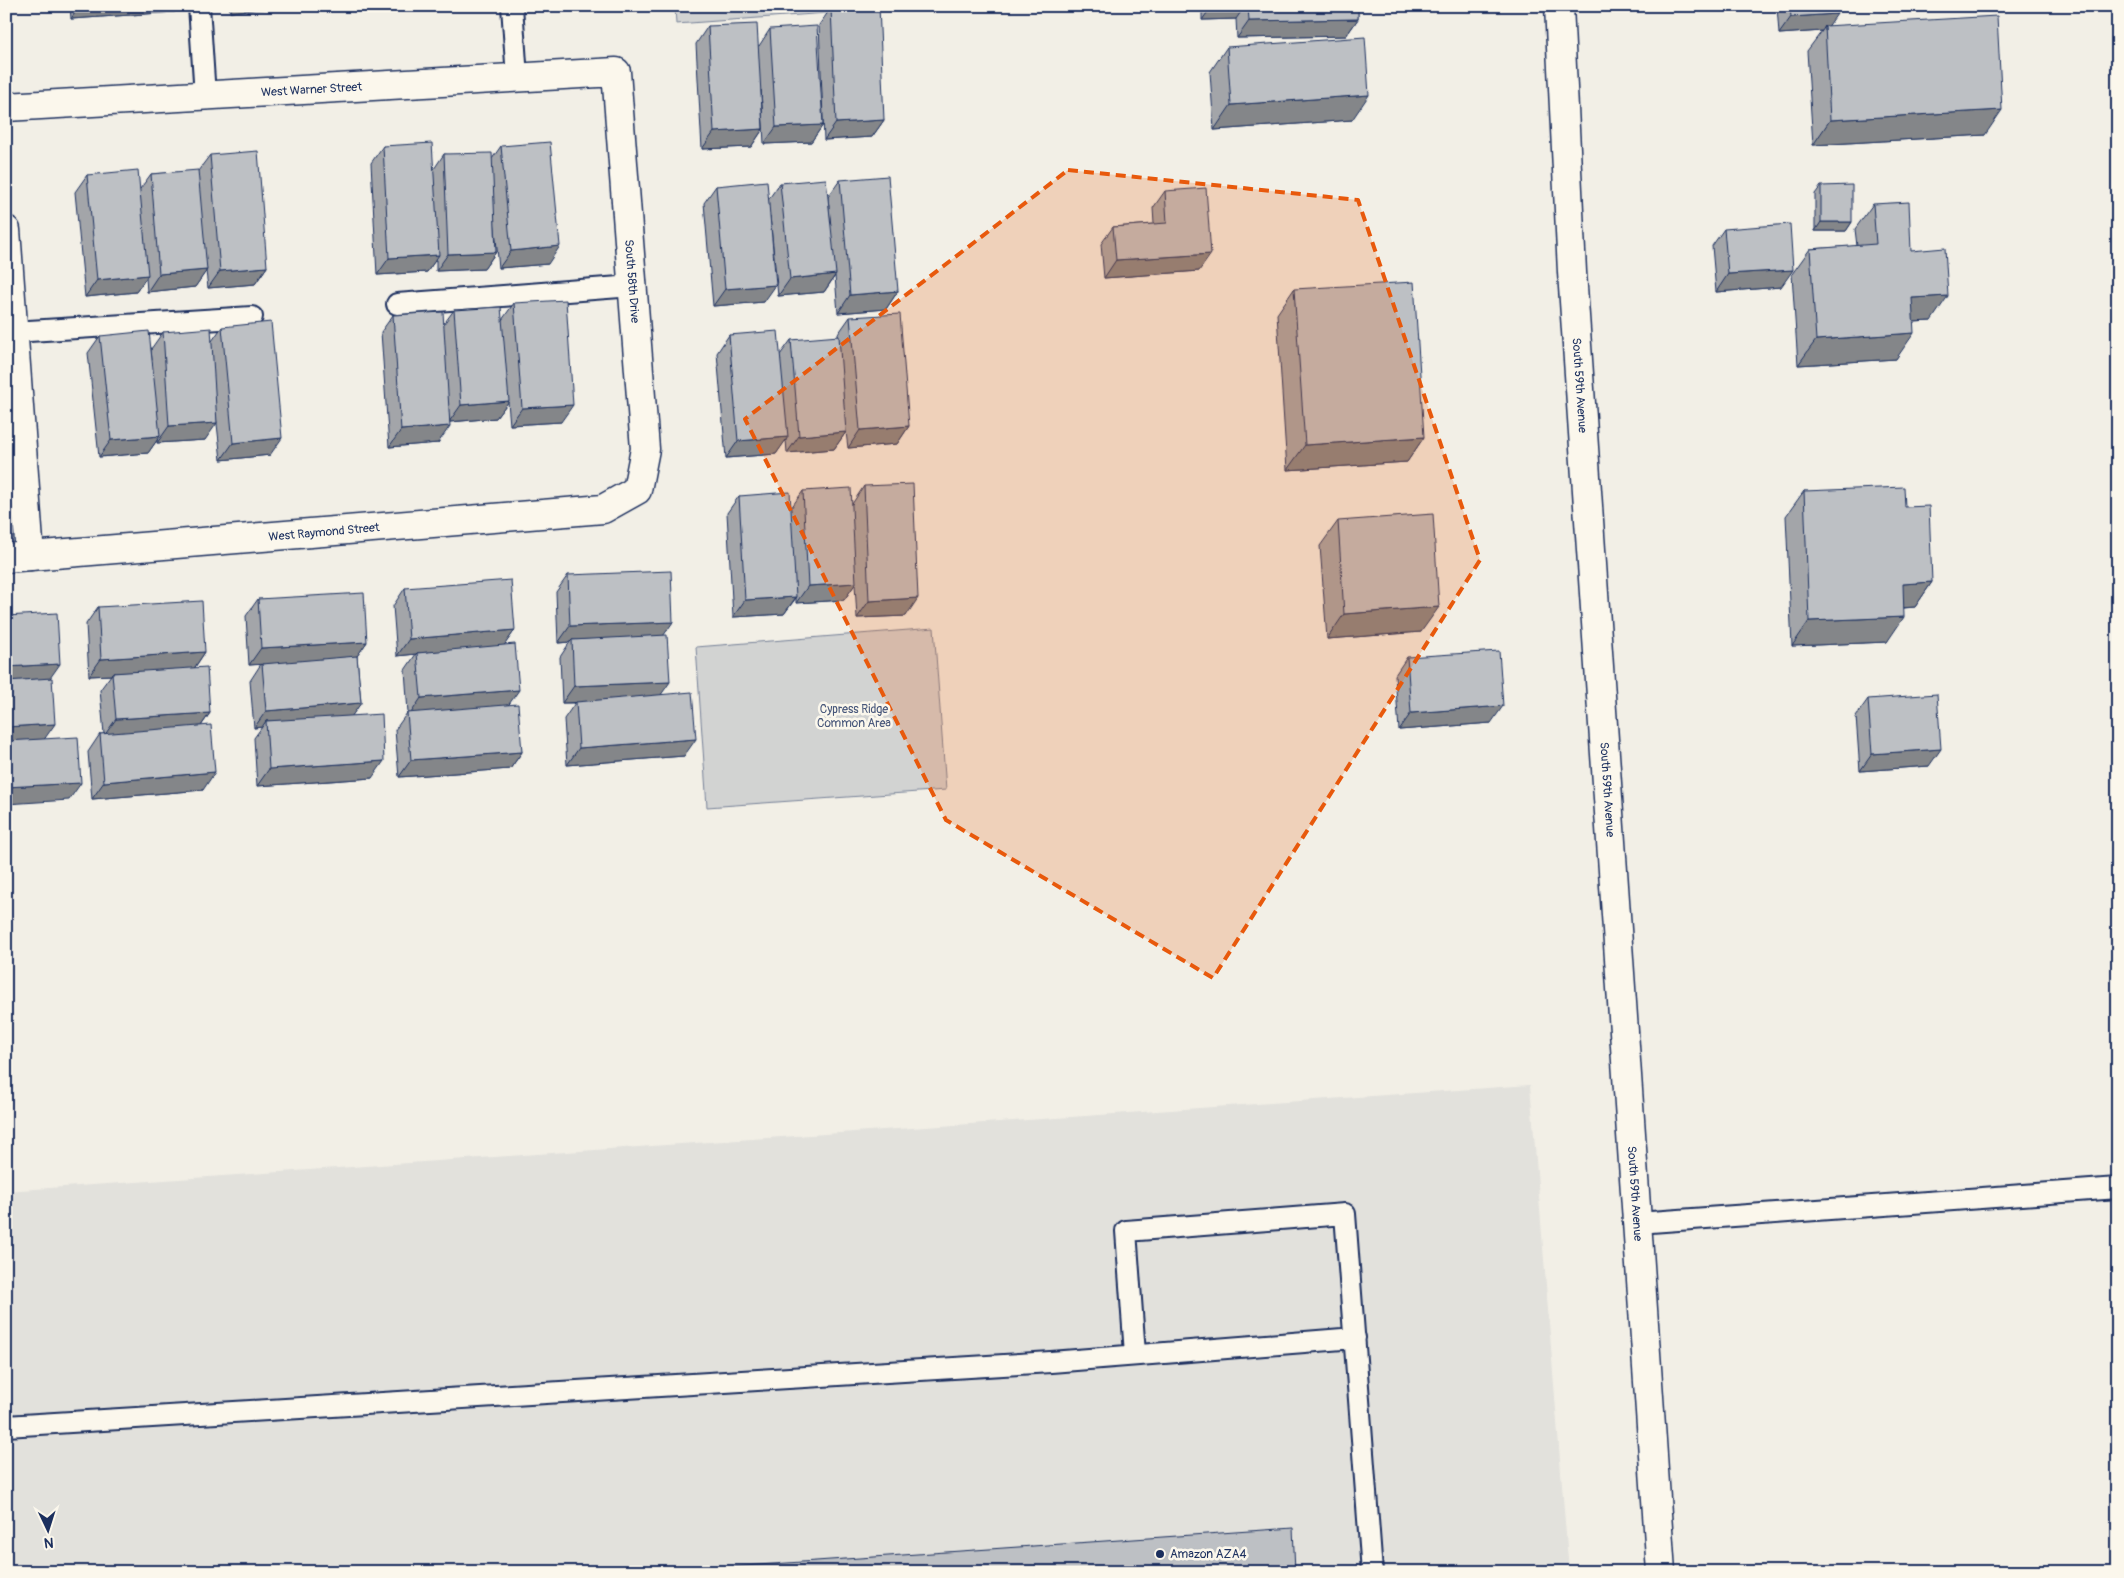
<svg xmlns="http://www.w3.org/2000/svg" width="2124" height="1578" font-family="Pangolin,sans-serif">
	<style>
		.built { fill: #e2e1dc }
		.green { fill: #d2d3d2; stroke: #768198 }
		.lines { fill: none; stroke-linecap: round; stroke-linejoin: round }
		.service-casing { stroke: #1b2f5e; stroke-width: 24 }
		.minor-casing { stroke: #1b2f5e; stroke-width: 31 }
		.secondary-casing { stroke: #1b2f5e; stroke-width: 31 }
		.service { stroke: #fbf7ec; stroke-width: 20 }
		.minor { stroke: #fbf7ec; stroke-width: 28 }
		.secondary { stroke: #fbf7ec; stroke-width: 28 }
		.wall { fill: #a3a5a9; stroke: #1b2f5e }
		.shaded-wall { fill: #848689; stroke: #1b2f5e }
		.building { fill: #bdc0c4; stroke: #1b2f5e }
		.marked { fill: #e8590c; fill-opacity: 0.2; stroke: #e8590c; stroke-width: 4; stroke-dasharray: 10 6; stroke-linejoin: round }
		.poi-dot { fill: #1b2f5e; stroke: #fbf7ec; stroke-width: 2 }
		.labels { text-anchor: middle; stroke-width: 5; stroke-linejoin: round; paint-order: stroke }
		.street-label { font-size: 12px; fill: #1b2f5e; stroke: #fbf7ec }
		.park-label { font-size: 12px; fill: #49587b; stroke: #fbf7ec }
		.poi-label { font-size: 12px; fill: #1b2f5e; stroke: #fbf7ec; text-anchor: start }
	</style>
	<rect width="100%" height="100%" fill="#f2efe6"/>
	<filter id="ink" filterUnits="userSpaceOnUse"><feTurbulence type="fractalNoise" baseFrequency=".02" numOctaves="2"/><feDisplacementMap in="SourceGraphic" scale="10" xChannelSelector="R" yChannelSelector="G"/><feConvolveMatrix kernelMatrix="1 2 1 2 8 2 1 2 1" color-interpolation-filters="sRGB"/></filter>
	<g filter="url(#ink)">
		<!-- built -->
		<path class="built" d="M1530,1085l39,487h-1563v-381z"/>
		<!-- green -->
		<path class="green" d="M675,6h221v2l-220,16z
			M934,628l12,162 -239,17 -11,-160z"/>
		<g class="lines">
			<!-- service casing -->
			<g class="service-casing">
				<path id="service" d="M199,6l6,90
					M512,6l5,72
					M397,304l236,-18
					M13,332l239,-15
					M1637,1223l481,-35
					M1135,1354l-9,-123 219,-17 27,358
					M6,1426l1045,-64 304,-24"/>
			</g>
			<!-- minor casing -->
			<g class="minor-casing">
				<g id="minor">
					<path id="s1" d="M6,107l610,-35 29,377 -8,41 -34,19 -597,49"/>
					<path d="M6,230l24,326"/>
				</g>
			</g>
			<!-- secondary casing -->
			<g class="secondary-casing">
				<g id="secondary">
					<path id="s2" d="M1559,6l13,266 89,1300"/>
				</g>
			</g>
			<!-- service -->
			<use href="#service" class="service"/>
			<!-- minor -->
			<use href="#minor" class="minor"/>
			<!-- secondary -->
			<use href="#secondary" class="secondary"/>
		</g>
		<!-- wall -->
		<path class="wall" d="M70,6h109l-4,6 -104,7z
			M229,6h61l-60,6z
			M1202,6h156v13l-12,17 -109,2 -1,-19 -34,1z
			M1777,6h59l-8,20 157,109 -172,10 -6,-94 15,-20 -43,3z
			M831,8l53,112 -12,17 -48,3 -5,-115z
			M708,26l51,20 11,-17 53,96 -12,17 -47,2 -3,-54 2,39 -12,18 -49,2 -6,-105z
			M1227,47l125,73 -138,10 -4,-58z
			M383,146l51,23 10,-15 48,5 9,-13 47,118 -49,4 -5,-49 2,33 -12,17 -48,2v-12l-9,13 -50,3 -6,-112z
			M210,155l57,112 -12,17 -47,4 -2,-17 -11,16 -48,5 -1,-14 -10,14 -51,5 -10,-105 12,-17 53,14 11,-15 47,-3z
			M840,180l58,111 -12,18 -48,4 -3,-37 -11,16 -46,4 -8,-80 -6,86 -51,4 -9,-103 12,-17 52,14 12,-17 50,38 -2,-24z
			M1821,186l31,36 -6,9h-31v-37z
			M1165,191l34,80 -95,7 -3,-34 12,-17 41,-3 -1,-16z
			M1873,204l38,47 20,70 -18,1 -17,37 -98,6 -6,-91 18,-25 47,-3 -2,-17z
			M1724,229l57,58 -65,5 -4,-46z
			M1294,289l130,148 -17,25 -120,8 -10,-156z
			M514,303l47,119 -51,3 -2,-23 -12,16 -46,4 -12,21 -49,4 -8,-115 12,-17 50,10 11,-15 48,10z
			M850,317l59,109 -12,18 -49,4 -2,-16 -12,17 -47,4 -1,-14 -10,15 -50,4 -9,-105 12,-18 51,20 11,-15 49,15 -2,-21z
			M222,327l48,128 -49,5 -5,-45 -11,25 -48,3v-3l-9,13 -49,4 -11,-104 12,-17 52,24 -1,-11 12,-17 49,9z
			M864,486l42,130 -49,2 -2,-34 -11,16 -48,3v-5l-12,16 -51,3 -6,-104 12,-17 52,12 12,-17 49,13z
			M1804,491l101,16 27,75 -17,25 -11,1 -17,34 -95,4 -6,-130z
			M1338,521l83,111 -94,7 -7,-93z
			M568,575l95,60 -2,60 23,61 -117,9 -3,-46 11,-16h-13l-2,-46 10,-15 -12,1 -2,-51z
			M405,588l110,42 -11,15 5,60 13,47 -12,17 -111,8 -4,-47 12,-17h1l-3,-43 11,-16 -19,2 -4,-50z
			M258,599l109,43 -10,14 4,47 -10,13 21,62 -115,8 -3,-48 8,-11 -8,1 -4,-47 11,-17 -12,1 -3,-49z
			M98,607l107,45 -10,15 15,46 -9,13 2,64 -111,9 -4,-47 12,-18h4l-4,-44 11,-15 -22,1 -3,-52z
			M1407,657l84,66 -92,7 -4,-55z
			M1868,699l61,67 -69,5 -4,-55z"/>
		<!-- shaded-wall -->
		<path class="shaded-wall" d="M79,6h100l-4,6 -104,7z
			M233,6h57l-60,6z
			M1212,6h33l-9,13 -34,1z
			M1837,14l-12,17v-5l-3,5 -43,3 12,-17z
			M1358,19l-12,17 -109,2 12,-17z
			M1369,95l-17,25 -138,10 17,-25z
			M2002,110l-17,25 -172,10 17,-25z
			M884,120l-12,17 -48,3 12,-17z
			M823,125l-12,17 -47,2 12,-17z
			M763,129l-12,18 -49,2 12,-17z
			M1821,222h31l-6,9h-31z
			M560,246l-12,18 -49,4 12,-17z
			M496,252l-12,17 -48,2 12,-17z
			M1211,254l-12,17 -95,7 12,-18z
			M439,255l-12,17 -50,3 12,-17z
			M267,267l-12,17 -47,4 12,-17z
			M207,270l-12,17 -48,5 12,-18z
			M1793,270l-12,17 -65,5 12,-18z
			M836,274l-12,18 -46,4 12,-17z
			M148,275l-12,17 -51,5 12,-17z
			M776,285l-12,17 -51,4 12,-17z
			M898,291l-12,18 -48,4 12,-18z
			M1948,296l-17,25 -37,2 18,-25z
			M1914,333l-18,26 -98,6 18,-25z
			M509,401l-13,17 -47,4 12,-17z
			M573,405l-12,17 -51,3 12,-17z
			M217,423l-12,17 -48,3 12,-17z
			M450,426l-12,17 -49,4 12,-17z
			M909,426l-12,18 -49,4 12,-18z
			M846,432l-12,17 -47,4 12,-17z
			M160,436l-12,17 -49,4 12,-17z
			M788,437l-12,17 -50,4 12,-17z
			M1424,437l-17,25 -120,8 18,-25z
			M282,438l-12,17 -49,5 12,-17z
			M1932,582l-17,25 -30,2 18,-25z
			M856,583l-12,17 -48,3 12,-17z
			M796,597l-12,17 -51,3 12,-17z
			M918,598l-12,18 -49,2 12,-17z
			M1439,607l-18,25 -94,7 17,-25z
			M1904,617l-17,25 -95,4 17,-25z
			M673,622l-12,17 -89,1 -2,2 -12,1 12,-17z
			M515,630l-12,17 -86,6 -1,1 -19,2 12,-17z
			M367,642l-12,17 -106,6 12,-17z
			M205,652l-12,18 -81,3 -1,2 -22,1 12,-17z
			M60,664l-12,17 -42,2v-16z
			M670,682l-12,17 -96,4 12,-17z
			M519,690l-12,17 -98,9 12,-18z
			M361,703l-12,17 -83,1 -4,6 -8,1 12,-17z
			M1503,706l-12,17 -92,7 12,-17z
			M210,713l-12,17 -94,6 12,-17z
			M55,724l-12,17 -37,2v-16z
			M696,739l-12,17 -117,9 12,-17z
			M1941,749l-12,17 -69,5 12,-17z
			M522,752l-12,17 -111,8 12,-17z
			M384,761l-12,17 -115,8 12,-17z
			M215,772l-12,18 -111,9 12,-17z
			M81,783l-12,17 -63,4v-17z"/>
		<!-- building -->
		<path class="building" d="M865,6h14l5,114 -48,3 -5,-115z
			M1248,6h110v13l-109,2z
			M1790,6h46l1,8 -46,3z
			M1997,16l5,94 -172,10 -5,-94z
			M757,24l6,105 -49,3 -6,-106z
			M817,26l6,99 -47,2 -6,-98z
			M1365,37l4,58 -138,10 -4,-58z
			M550,142l10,104 -49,5 -10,-105z
			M432,143l7,112 -50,3 -6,-112z
			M258,151l9,116 -47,4 -10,-116z
			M492,153l4,99 -48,2 -4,-100z
			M138,170l10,105 -51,5 -10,-105z
			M198,170l9,100 -48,4 -8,-100z
			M888,176l10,115 -48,4 -10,-115z
			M826,179l10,95 -46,5 -10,-96z
			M767,181l9,104 -51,4 -9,-103z
			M1852,185v37h-31v-36z
			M1206,188l5,66 -95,6 -3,-33 54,-4 -2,-32z
			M1909,202l2,49 34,-3 3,48 -36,2 2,35 -98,7 -6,-91 66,-5 -3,-40z
			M1790,224l3,46 -65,4 -4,-45z
			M1414,282l10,155 -119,8 -11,-156z
			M566,300l7,105 -51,3 -8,-105z
			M501,307l8,94 -48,4 -7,-95z
			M443,312l7,114 -49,4 -8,-115z
			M900,314l9,112 -49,4 -10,-113z
			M271,322l11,116 -49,5 -11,-116z
			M211,328l6,95 -48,3 -6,-94z
			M149,331l11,105 -49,4 -11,-104z
			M778,331l10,106 -50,4 -9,-106z
			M839,336l7,96 -47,4 -8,-96z
			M913,484l5,114 -49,3 -5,-115z
			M1904,487l1,20 24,-1 3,76 -29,2 1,33 -95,4 -5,-130z
			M851,488l5,95 -48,3 -5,-95z
			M790,492l6,105 -51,3 -6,-104z
			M1433,514l6,93 -95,7 -6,-93z
			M671,571l2,51 -103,4 -2,-51z
			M511,580l4,50 -106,9 -4,-51z
			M364,593l3,49 -106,6 -3,-49z
			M202,601l3,51 -104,7 -3,-52z
			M57,613l3,51 -54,3v-51z
			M667,635l3,47 -96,4 -2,-46z
			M515,644l4,46 -98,8 -4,-45z
			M1499,651l4,55 -92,7 -4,-56z
			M357,656l4,47 -95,8 -4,-47z
			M207,667l3,46 -94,6 -4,-46z
			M52,678l3,46 -49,3v-46z
			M692,692l4,47 -117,9 -3,-46z
			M1937,694l4,55 -69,5 -4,-55z
			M518,704l4,48 -111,8 -4,-47z
			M382,714l2,47 -115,8 -3,-48z
			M211,725l4,47 -111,10 -4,-48z
			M78,737l3,46 -75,4v-46z
			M1293,1528l2,44h-638z"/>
	</g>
	<!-- marked area -->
	<path class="marked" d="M1068,170l290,30 122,360 -267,418 -267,-158 -201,-401z"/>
	<!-- markers -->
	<circle class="poi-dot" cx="1160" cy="1554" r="5"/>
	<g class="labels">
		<!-- street labels -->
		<g class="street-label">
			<text dy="4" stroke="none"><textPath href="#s1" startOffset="306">West Warner Street</textPath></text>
			<text dy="4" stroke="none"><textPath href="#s1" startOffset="821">South 58th Drive</textPath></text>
			<text dy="4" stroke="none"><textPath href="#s2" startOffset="380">South 59th Avenue</textPath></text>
			<text transform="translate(324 532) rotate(-5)" y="4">West Raymond Street</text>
			<text dy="4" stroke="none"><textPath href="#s2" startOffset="785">South 59th Avenue</textPath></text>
			<text dy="4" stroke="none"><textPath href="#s2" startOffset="1190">South 59th Avenue</textPath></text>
		</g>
		<!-- park labels -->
		<g class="park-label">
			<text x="854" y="713">Cypress Ridge<tspan x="854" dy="14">Common Area</tspan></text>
		</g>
		<!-- poi labels -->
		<g class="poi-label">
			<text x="1170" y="1558">Amazon AZA4</text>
		</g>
	</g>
	<!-- margin -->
	<rect width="2124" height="1578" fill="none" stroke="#fbf7ec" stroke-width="25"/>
	<rect x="12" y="12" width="2099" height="1553" fill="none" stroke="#1b2f5e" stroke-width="2" filter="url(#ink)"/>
	<!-- north arrow -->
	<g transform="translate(48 1530) rotate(176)" stroke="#fbf7ec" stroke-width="4" paint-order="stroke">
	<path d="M0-4L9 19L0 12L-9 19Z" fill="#1b2f5e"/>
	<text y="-8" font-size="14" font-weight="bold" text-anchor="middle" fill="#1b2f5e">N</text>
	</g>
</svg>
